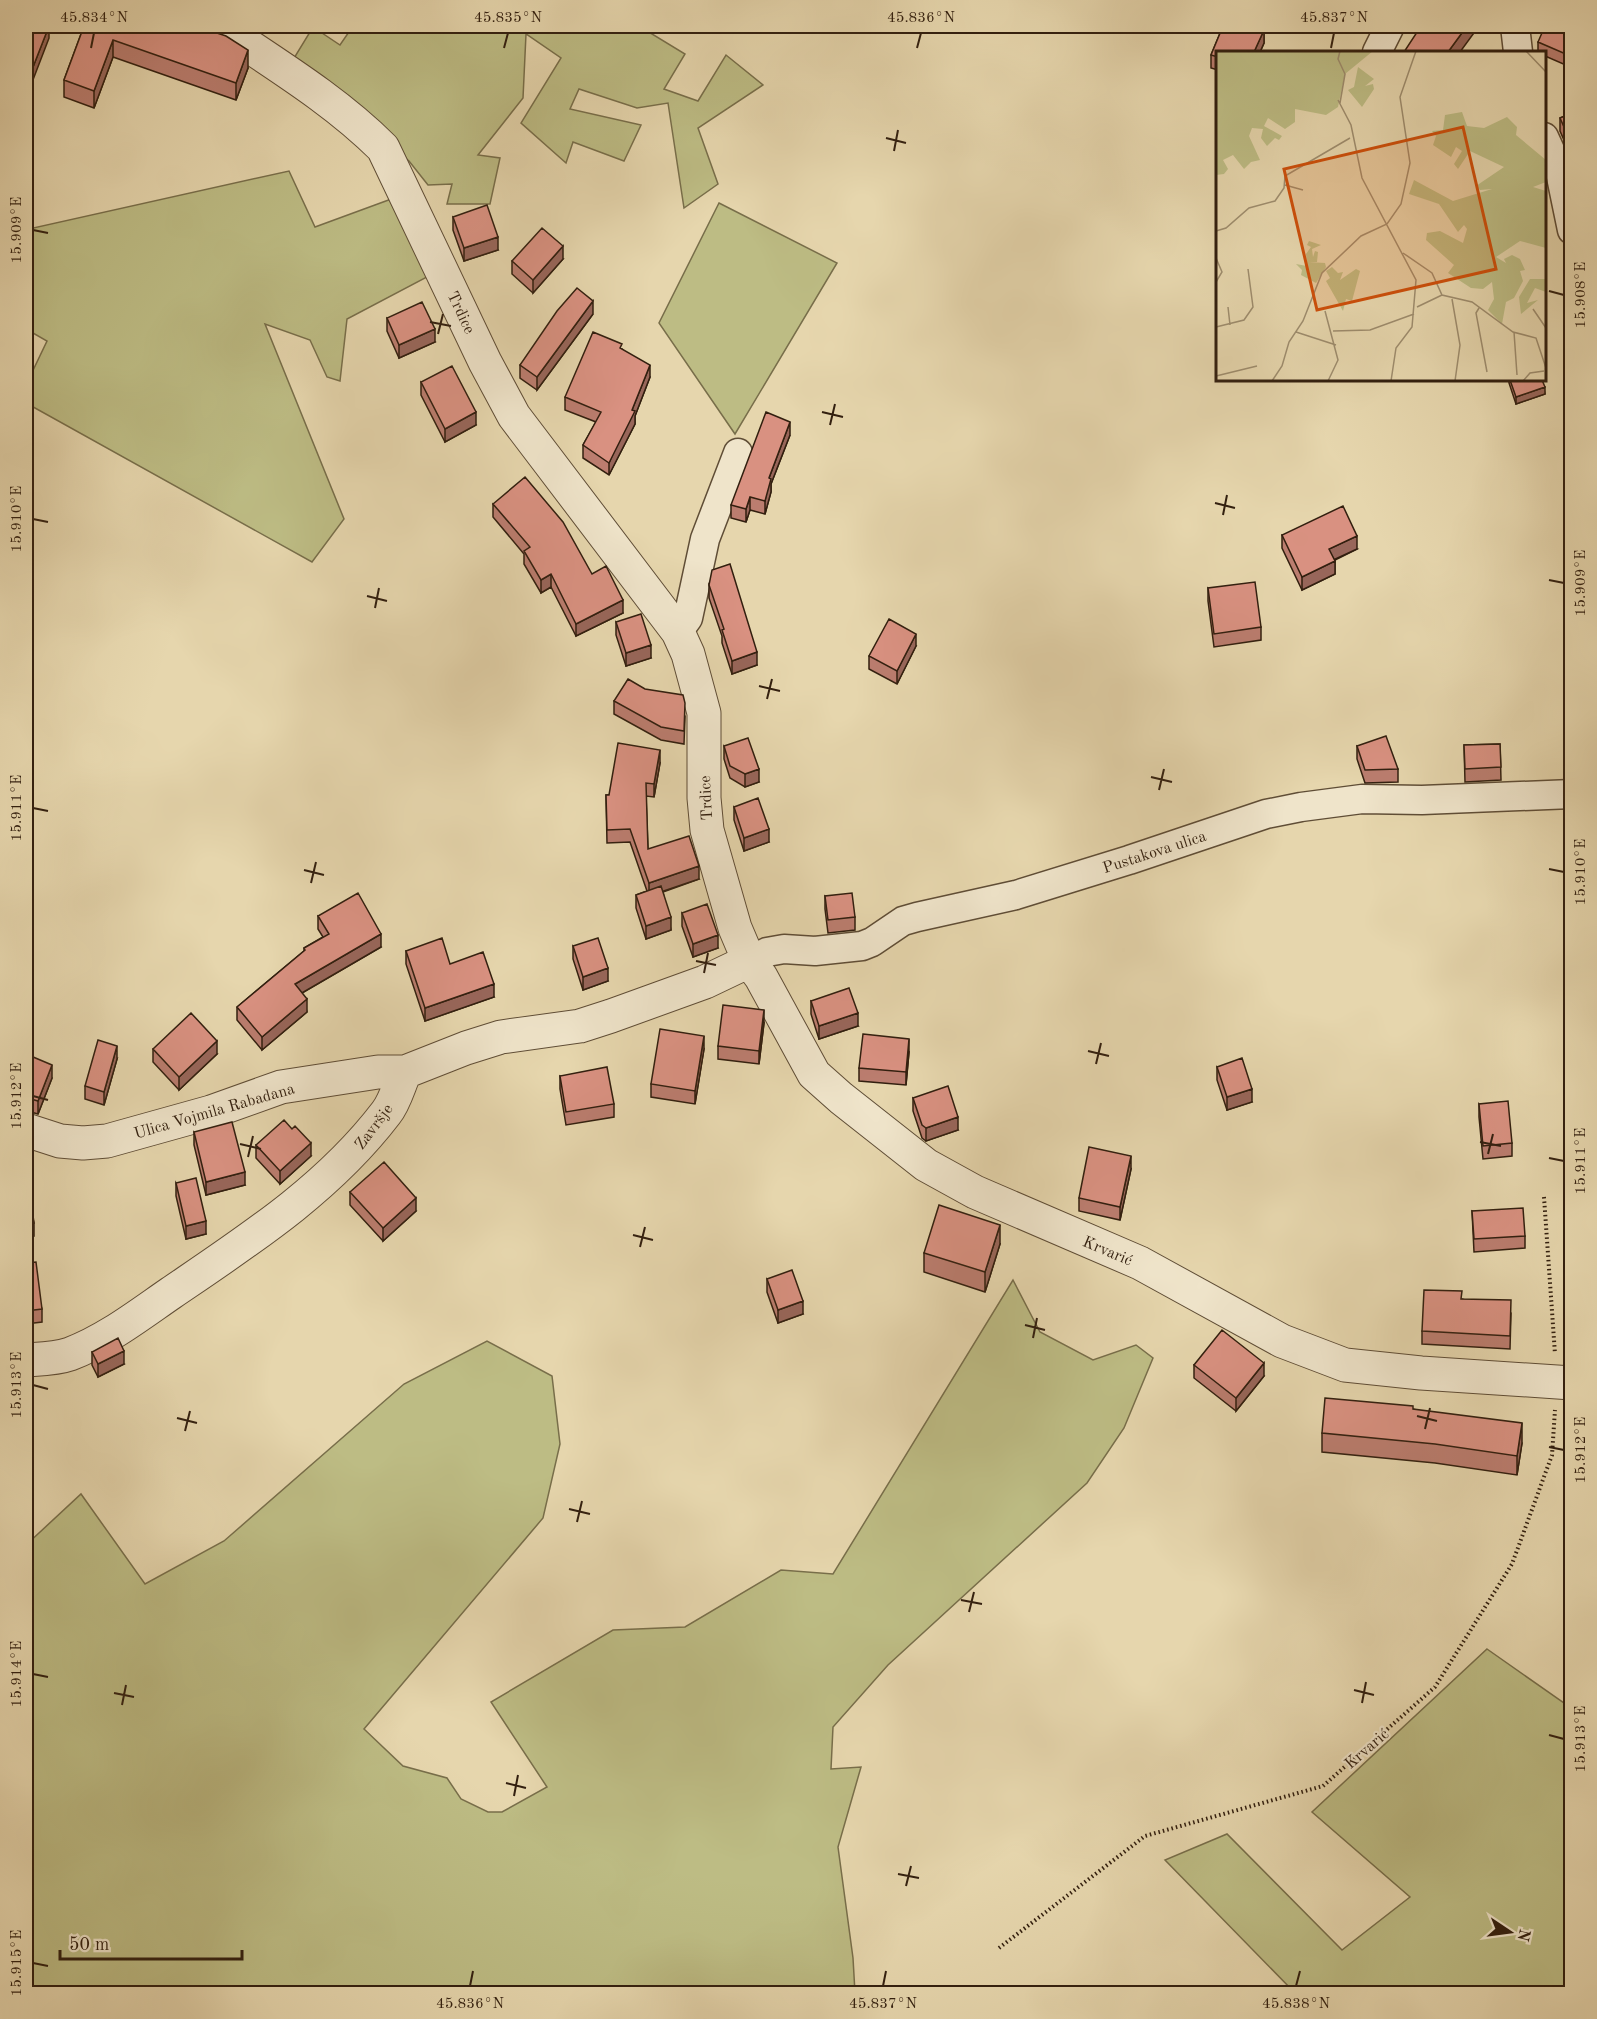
<svg xmlns="http://www.w3.org/2000/svg" width="1597" height="2019" font-family="'Old Standard TT',serif">
	<style>
		.green { fill: #bdbc84; stroke: #786e4a; stroke-width: 1.5 }
		.lines { fill: none; stroke-linecap: round; stroke-linejoin: round }
		.minor-casing { stroke: #5f4d36; stroke-width: 31 }
		.tertiary-casing { stroke: #5f4d36; stroke-width: 35 }
		.path { stroke: #321f0f; stroke-width: 4; stroke-dasharray: 1.5 3; stroke-linecap: butt }
		.minor { stroke: #efe4ca; stroke-width: 28 }
		.tertiary { stroke: #efe4ca; stroke-width: 33 }
		.wall { fill: #bb7d6f; stroke: #321f0f; stroke-width: 1.5 }
		.shaded-wall { fill: #98665a; stroke: #321f0f; stroke-width: 1.5 }
		.building { fill: #d99181; stroke: #321f0f; stroke-width: 1.5 }
		.ticks { fill: none; stroke: #321f0f; stroke-width: 2 }
		.labels { text-anchor: middle; stroke-width: 4.5; stroke-linejoin: round; paint-order: stroke }
		.street-label { font-size: 16px; fill: #321f0f; stroke: #efe4ca }
		.inset-road { fill: none; stroke: #9e8d6e; stroke-width: 1.5 }
		.view { fill: #cd500c; fill-opacity: 0.15; stroke: #cd500c; stroke-width: 3 }
		.inset-edge { fill: none; stroke: #321f0f; stroke-width: 3 }
		.neatline { fill: none; stroke: #321f0f; stroke-width: 2 }
		.ticks-label { font-size: 15px; text-anchor: middle; fill: #321f0f }
	</style>
	<rect width="100%" height="100%" fill="#e6d6ad"/>
	<filter id="stains"><feTurbulence type="fractalNoise" baseFrequency=".00333" numOctaves="4"/><feColorMatrix values="0 0 0 0 .2 0 0 0 0 .09 0 0 0 0 .02 0 0 0 .5 -.17"/></filter>
	<radialGradient id="worn" r=".72"><stop offset=".6" stop-color="#630" stop-opacity="0"/><stop offset="1" stop-color="#630" stop-opacity=".3"/></radialGradient>
	<!-- green -->
	<path class="green" d="M353,26h286l46,28 -21,35 34,12 28,-46 37,30 -65,43 20,56 -34,24 -16,-105 -31,5 -58,-19 -9,20 71,16 -17,36 -51,-19 -7,21 -45,-40 40,-65 -35,-24 -3,64 -45,57 22,3 -10,46h-43l5,-20 -24,1 -19,-24 -118,-98 22,-36 27,18z
		M289,171l26,56 79,-29 33,79 -80,42 -7,62 -13,-4 -17,-37 -45,-16 79,195 -32,43 -286,-159v-18l21,-44 -21,-12v-56l4,-1 3,-44z
		M719,203l118,60 -102,171 -76,-111z
		M1013,1280l27,52 53,28 43,-15 17,13 -29,70 -37,55 -199,182 -55,62 -2,42 30,-2 -23,80 15,111 2,35h-829v-448l55,-51 64,90 79,-43 180,-157 83,-43 65,35 8,68 -17,74 -179,211 39,37 44,12 14,21 27,13h14l45,-25 -56,-85 122,-72 72,-3 96,-57 52,4z
		M1487,1649l84,59v285h-276l-130,-133 62,-26 115,116 68,-53 -98,-85z"/>
	<g class="lines">
		<!-- minor casing -->
		<g class="minor-casing">
			<path id="minor" d="M1515,26l3,26
				M1377,52l13,-26
				M1544,137l16,35 12,58
				M678,632l10,-14 17,-79 33,-86
				M749,961l18,-9 17,-3 31,2 47,-5 10,-4 31,-21 14,-4 99,-22 113,-35 137,-46 35,-7 61,-8 60,1 150,-6"/>
		</g>
		<!-- tertiary casing -->
		<g class="tertiary-casing">
			<path id="tertiary" d="M219,26c56,38 116,74 164,122l102,214 29,54 164,216 10,22 16,59v85l3,32 28,98 14,33 12,16 53,97 27,24 85,67 49,27 165,71 142,78 63,24 76,8 151,10
				M26,1130l34,11 23,2 24,-2 104,-29 70,-25 97,-15h27l61,-24 35,-11 79,-11 31,-10 94,-34 44,-21
				M26,1360c15,-1 30,-1 44,-6 37,-14 69,-39 101,-61 78,-53 157,-104 215,-180 9,-11 13,-28 19,-41"/>
		</g>
		<!-- path -->
		<path class="path" d="M1544,1197l11,157
			M999,1948l146,-112 178,-50 112,-99 77,-123 40,-109 3,-45"/>
		<!-- minor -->
		<use href="#minor" class="minor"/>
		<!-- tertiary -->
		<use href="#tertiary" class="tertiary"/>
	</g>
	<!-- wall -->
	<path class="wall" d="M84,26l164,42 -12,32 -123,-43 -19,51 -30,-11v-17z
		M1223,26h31l10,4v13l-4,9h-42v18l-7,-2v-13z
		M1572,26v35l-2,-1 -2,6 -23,-10v-4h-7v-10z
		M1572,113v34l-4,2 -8,-18v-13z
		M453,217l45,33 -34,11 -11,-31z
		M563,259l-30,34 -21,-19v-13z
		M593,314l-56,76 -17,-12v-13z
		M387,318l48,24 -36,16 -12,-27z
		M622,349l28,28 -15,39v8l-26,51 -26,-17v-13l13,-23 -31,-12v-13z
		M1509,380h33l3,14 -29,10 -7,-21z
		M421,382l55,43 -31,17 -24,-47z
		M790,435l-19,49v8l-6,22 -15,-4 -4,12 -15,-4v-13z
		M493,504l99,70 31,39 -47,23 -25,-49 -10,6 -17,-29v-10l-31,-37z
		M1282,535l75,14 -22,11v14l-33,16 -20,-42z
		M709,585l48,80 -25,9 -10,-31v-7l-13,-38z
		M1208,588l53,39v13l-47,7 -6,-46z
		M616,622l35,36 -25,8 -10,-31z
		M916,646l-19,38 -28,-15v-13z
		M614,701l71,15 -1,28 -23,-4 -47,-26z
		M1500,744l1,36 -36,2 -1,-37z
		M724,746l35,36 -14,5 -15,-9 -6,-19z
		M1357,746l41,23v13l-33,1 -8,-24z
		M660,763l-6,34 -8,-1 2,53 51,30 -36,13 8,38 -25,9 -10,-31v-13l11,-4 -17,-49 -23,1 -1,-48h3z
		M734,807l35,35 -25,9 -10,-31z
		M825,896l30,21v13l-27,3 -3,-24z
		M682,913l36,35 -25,9 -11,-31z
		M318,916l63,31 -79,46 5,19 -45,38 -25,-30v-13l67,-56v-3l19,-11 -5,-8z
		M573,946l35,35 -25,9 -10,-31z
		M406,951l44,13 44,33 -69,24 -19,-57z
		M811,1001l47,25 -39,13 -8,-25z
		M764,1023l-5,41 -41,-5v-13z
		M153,1049l64,5 -38,36 -26,-28z
		M704,1049l-9,55 -44,-7v-13z
		M909,1052l-3,33 -47,-4v-13z
		M26,1054l26,24 -14,36 -7,-2 -5,1z
		M117,1059l-13,46 -19,-6v-13z
		M1217,1067l35,35 -25,8 -10,-30z
		M560,1076l54,28v13l-48,8 -6,-36z
		M913,1098l45,32 -32,11 -4,-3 -9,-27z
		M1479,1104l33,39v13l-29,3 -4,-42z
		M194,1132l51,53 -39,10 -12,-50z
		M256,1145l55,11 -31,28 -24,-26z
		M1131,1169l-11,51 -41,-9v-13z
		M176,1183l30,51 -20,5 -10,-43z
		M26,1187l8,36v13l-8,1z
		M350,1192l66,19 -33,30 -33,-36z
		M1472,1211l53,25v12l-51,4z
		M1000,1244l-15,48 -61,-20v-19z
		M26,1263l16,46v13l-16,2z
		M767,1279l36,35 -25,9 -11,-31z
		M1462,1299l49,14 -1,36 -88,-5v-13z
		M92,1352l32,12 -26,13 -6,-12z
		M1194,1365l70,11 -28,35 -42,-33z
		M1413,1409l109,34 -5,32 -82,-12 -113,-11v-19z"/>
	<!-- shaded-wall -->
	<path class="shaded-wall" d="M49,26v12l-23,60v-13z
		M1467,26h12l-19,26h-12z
		M1264,30v13l-4,9h-6z
		M113,40v17l-19,51v-17z
		M1570,49v11l-2,6v-11z
		M248,50v18l-12,32v-17z
		M1572,134v13l-4,2v-13z
		M498,237v13l-34,11v-13z
		M563,246v13l-30,34v-13z
		M593,301v13l-56,76v-13z
		M435,329v13l-36,16v-13z
		M650,365v12l-15,39v8l-26,51v-12l23,-53z
		M1545,387v7l-29,10v-7z
		M476,412v13l-31,17v-13z
		M790,422v13l-19,49v8l-6,22v-13l4,-23z
		M750,497v13l-4,12v-13z
		M1357,536v13l-28,13v-13z
		M1335,561v13l-33,16v-13z
		M551,574v13l-10,6v-13z
		M623,600v13l-47,23v-12z
		M916,634v12l-19,38v-13z
		M651,645v13l-25,8v-13z
		M757,652v13l-25,9v-13z
		M660,750v13l-6,34v-13z
		M759,769v13l-14,5v-13z
		M769,829v13l-25,9v-13z
		M699,866v13l-50,17v-13z
		M671,917v13l-25,9v-13z
		M381,934v13l-86,50v-13z
		M718,935v13l-25,9v-13z
		M608,968v13l-25,9v-13z
		M494,984v13l-69,24v-13z
		M307,999v13l-45,38v-13z
		M764,1010v13l-5,41v-13z
		M858,1013v13l-39,13v-13z
		M704,1036v13l-9,55v-13z
		M909,1039v13l-3,33v-13z
		M217,1041v13l-38,36v-13z
		M117,1046v13l-13,46v-13z
		M52,1065v13l-14,36v-13z
		M1252,1089v13l-25,8v-13z
		M958,1117v13l-32,11v-13z
		M311,1143v13l-31,28v-13z
		M1131,1156v13l-11,51v-13z
		M245,1172v13l-39,10v-13z
		M416,1198v13l-33,30v-13z
		M206,1221v13l-20,5v-13z
		M1000,1225v19l-15,48v-20z
		M803,1301v13l-25,9v-13z
		M124,1351v13l-26,13v-13z
		M1264,1363v13l-28,35v-13z
		M1522,1423v20l-5,32v-19z"/>
	<!-- building -->
	<path class="building" d="M26,26h23l-23,59z
		M84,26h112l30,10 22,14 -12,33 -123,-43 -19,51 -30,-11z
		M1223,26h31l10,4 -10,22h-36v5l-7,-2z
		M1421,26h46l-19,26h1h-45z
		M1545,26h27v24l-2,-1 -2,6 -30,-13z
		M1572,113v21l-4,2 -8,-18z
		M487,205l11,32 -34,11 -11,-31z
		M542,228l21,18 -30,34 -21,-19z
		M577,288l16,13 -56,76 -17,-12 37,-54z
		M422,302l13,27 -36,16 -12,-27z
		M593,332l29,12 -2,4 30,17 -18,45 3,1 -26,52 -26,-18 18,-33 -36,-15z
		M452,366l24,46 -31,17 -24,-47z
		M1510,380h32l3,7 -29,10z
		M766,412l24,10 -21,56 2,1 -6,22 -15,-4 -4,12 -15,-4z
		M525,477l38,45 29,52 14,-8 17,34 -47,24 -25,-50 -10,6 -17,-29 6,-4 -37,-43z
		M1343,506l14,30 -28,13 6,12 -33,16 -20,-42z
		M730,564l27,88 -25,9 -10,-31 2,-1 -15,-44 3,-15z
		M1255,582l6,45 -47,7 -6,-46z
		M641,614l10,31 -25,8 -10,-31z
		M889,619l27,15 -19,37 -28,-15z
		M628,679l17,10 38,6 2,8 -1,28 -23,-4 -47,-26z
		M1386,736l12,33 -33,1 -8,-24z
		M748,738l11,31 -14,5 -15,-8 -6,-20z
		M618,743l42,7 -6,34 -8,-1 2,66 41,-13 10,30 -50,17 -19,-54 -23,1 -1,-35h3z
		M1500,744l1,23 -36,2 -1,-24z
		M758,798l11,31 -25,9 -10,-31z
		M661,886l10,31 -25,9 -10,-31z
		M358,893l23,41 -86,50 12,15 -45,38 -25,-30 68,-57 -1,-2 25,-14 -11,-18z
		M852,893l3,24 -27,3 -3,-24z
		M707,904l11,31 -25,9 -11,-31z
		M442,938l8,26 33,-12 11,32 -69,24 -19,-57z
		M598,938l10,30 -25,9 -10,-31z
		M849,988l9,25 -39,13 -8,-25z
		M723,1005l41,5 -5,41 -41,-5z
		M191,1013l26,28 -38,36 -26,-28z
		M660,1029l44,7 -9,55 -44,-7z
		M863,1034l46,5 -3,33 -47,-4z
		M98,1040l19,6 -13,46 -19,-6z
		M26,1054l26,11 -14,36 -7,-2 -5,1z
		M1242,1058l10,31 -25,8 -10,-30z
		M607,1067l7,37 -48,8 -6,-36z
		M948,1086l10,31 -32,11 -4,-3 -9,-27z
		M1508,1101l4,42 -29,3 -4,-42z
		M284,1120l8,9 3,-3 16,17 -31,28 -24,-26z
		M232,1122l13,50 -39,10 -12,-50z
		M1089,1147l42,9 -11,51 -41,-9z
		M384,1162l32,36 -33,30 -33,-36z
		M196,1178l10,43 -20,5 -10,-43z
		M29,1186l5,37 -8,1v-37z
		M939,1205l61,20 -15,47 -61,-19z
		M1523,1208l2,28 -51,3 -2,-28z
		M36,1262l6,47 -16,2v-48z
		M792,1270l11,31 -25,9 -11,-31z
		M1424,1290l38,1 -1,8 50,1 -1,36 -88,-5z
		M1222,1330l42,33 -28,35 -42,-33z
		M118,1338l6,13 -26,13 -6,-12z
		M1325,1398l88,8v3l109,14 -5,33 -82,-12 -113,-11z"/>
	<!-- ticks -->
	<path class="ticks" d="M91,48l3,-15M504,48l4,-15M917,48l4,-15M1331,48l3,-15M886,138l20,5M894,151l4,-21M33,230l15,3M1549,291l15,4M430,322l21,4M438,334l5,-20M822,412l21,5M830,425l5,-21M1215,503l20,5M1223,515l4,-20M33,519l15,3M1549,580l15,3M367,596l20,5M375,608l4,-20M759,686l21,5M767,699l5,-20M1151,777l21,5M1159,790l5,-21M33,808l15,3M1549,869l15,3M304,870l20,5M311,883l5,-21M696,961l20,4M704,973l4,-20M1088,1051l21,5M1096,1064l5,-21M33,1096l15,4M1480,1142l21,4M240,1144l21,5M1488,1154l5,-20M248,1157l5,-21M1549,1158l15,3M633,1235l20,5M640,1247l5,-20M1025,1325l20,5M1033,1338l4,-20M33,1385l15,4M1417,1416l20,5M177,1418l20,5M1425,1429l5,-21M185,1431l5,-20M1549,1447l15,3M569,1509l21,5M577,1522l5,-21M961,1600l21,4M969,1612l5,-20M33,1674l15,3M1354,1690l20,5M114,1693l20,4M1362,1703l4,-21M122,1705l4,-20M1549,1735l15,4M506,1783l20,5M514,1796l4,-21M898,1874l21,4M906,1886l5,-20M33,1963l15,3M470,1986l3,-15M883,1986l3,-15M1296,1986l4,-15"/>
	<g class="labels">
		<!-- street labels -->
		<g class="street-label">
			<text transform="translate(462 312) rotate(65)" y="6">Trdice</text>
			<text transform="translate(705 798) rotate(-93)" y="6">Trdice</text>
			<text transform="translate(1154 851) rotate(-18)" y="6">Pustakova ulica</text>
			<text transform="translate(214 1110) rotate(-16)" y="6">Ulica Vojmila Rabadana</text>
			<text transform="translate(373 1126) rotate(-53)" y="6">Završje</text>
			<text transform="translate(1108 1250) rotate(23)" y="6">Krvarić</text>
			<text transform="translate(1366 1748) rotate(-41)" y="6">Krvarić</text>
		</g>
	</g>
	<!-- overview -->
	<g transform="translate(1216 51)">
		<rect width="330" height="330" fill="#e6d6ad"/>
		<path d="M0,0h157l-28,23 -7,33 -12,8 -31,-6v13l-10,7 -17,-11 -4,8 18,10 -3,4 -4,-2 -8,8 -6,-8 2,-9 -11,-1 -3,8 11,24 -9,2 -7,7 -11,-14 -10,5 5,9 -4,5 -8,1zM142,16l16,12 -9,7 8,-2 1,5 -12,18 -14,-17 6,-3zM246,61l5,14 17,2 23,-11 10,10 -1,8 30,25v22l-13,5 13,4v57l-26,-7 -24,16 10,6 -2,-4 8,-4 8,4 5,11 -5,1 3,10 -9,17 -8,4 -4,22 -14,-14 6,-11 -2,-17 -9,7 -12,-1 -23,-15 6,-8 -28,-25 1,-7 13,-2 23,12 4,-14 -3,-4 -6,7 -19,-28 -30,-10 5,-14 39,21 39,-12 -12,1 -4,-4 28,-19 -34,-16 -12,18 -4,-5 8,-13 -6,-4 -5,10 -18,-12 3,-9 -4,-5 11,-1 2,-15zM93,190l12,4 -9,4 1,8 2,-6 3,1 -1,10h-8l16,1 1,4 -10,16 -15,-8 1,-5 -6,-6 11,2 -1,-12 5,-7 -4,-2zM116,216l6,6 5,-1 -3,8 16,-11 4,2 -8,30 -6,-2 -3,12 -17,-30 4,-3 -4,-7zM314,228h16v13l-11,-4 -8,15 11,-3 -17,14 -2,-17z" fill="#bdbc84"/>
		<path class="inset-road" d="M124,0l-2,8 7,15 -5,29M310,0l20,21M122,49l13,25 11,53 54,102 -4,47 -16,21 -5,33M69,134l18,5M0,180l10,-3 23,-20 26,-7 9,-13 1,-12 65,-38M187,202l29,20 10,22 30,7 41,30 23,6 10,30M0,207l6,14 -6,10M236,248l8,46 -5,36M12,256l2,18M201,256l25,-12M263,257l-3,5 11,59M317,258l13,19M109,260l13,49 -10,21M0,276l28,-7 9,-13 -5,-38M117,280l37,-1 44,-16M80,281l40,13M298,281l3,43M0,325l41,-10M56,330l10,-15 7,-24 14,-21 19,-48 39,-37 26,-12 14,-20 9,-41 -10,-66 16,-46M307,330l7,-8 14,-2"/>
		<path class="view" d="M247,76l33,142 -179,41 -33,-141z"/>
		<rect width="330" height="330" class="inset-edge"/>
	</g>
	<!-- margin -->
	<rect width="1597" height="2019" fill="none" stroke="#e6d6ad" stroke-width="66"/>
	<!-- north arrow -->
	<g transform="translate(1510 1932) rotate(103)" stroke="#efe4ca" stroke-width="4.5" paint-order="stroke">
	<path d="M0-4.5L10 22L0 15L-10 22Z" fill="#321f0f"/>
	<text y="-9" font-size="16" font-weight="bold" text-anchor="middle" fill="#321f0f">N</text>
	</g>
	<!-- scale -->
	<path d="M60 1950v9h182v-9" fill="none" stroke="#321f0f" stroke-width="3"/>
	<text x="69" y="1950" font-size="18" fill="#321f0f" stroke="#efe4ca" stroke-width="4.5" paint-order="stroke">50 m</text>
	<rect x="33" y="33" width="1531" height="1953" class="neatline"/>
	<g class="ticks-label">
		<text x="94" y="22">45.834°N</text>
		<text x="508" y="22">45.835°N</text>
		<text x="921" y="22">45.836°N</text>
		<text x="1334" y="22">45.837°N</text>
		<text transform="translate(16 230) rotate(-90)" y="5">15.909°E</text>
		<text transform="translate(1580 295) rotate(-90)" y="5">15.908°E</text>
		<text transform="translate(16 519) rotate(-90)" y="5">15.910°E</text>
		<text transform="translate(1580 583) rotate(-90)" y="5">15.909°E</text>
		<text transform="translate(16 808) rotate(-90)" y="5">15.911°E</text>
		<text transform="translate(1580 872) rotate(-90)" y="5">15.910°E</text>
		<text transform="translate(16 1096) rotate(-90)" y="5">15.912°E</text>
		<text transform="translate(1580 1161) rotate(-90)" y="5">15.911°E</text>
		<text transform="translate(16 1385) rotate(-90)" y="5">15.913°E</text>
		<text transform="translate(1580 1450) rotate(-90)" y="5">15.912°E</text>
		<text transform="translate(16 1674) rotate(-90)" y="5">15.914°E</text>
		<text transform="translate(1580 1739) rotate(-90)" y="5">15.913°E</text>
		<text transform="translate(16 1963) rotate(-90)" y="5">15.915°E</text>
		<text x="470" y="2008">45.836°N</text>
		<text x="883" y="2008">45.837°N</text>
		<text x="1296" y="2008">45.838°N</text>
	</g>
	<rect width="100%" height="100%" filter="url(#stains)"/>
	<rect width="100%" height="100%" fill="url(#worn)"/>
</svg>
